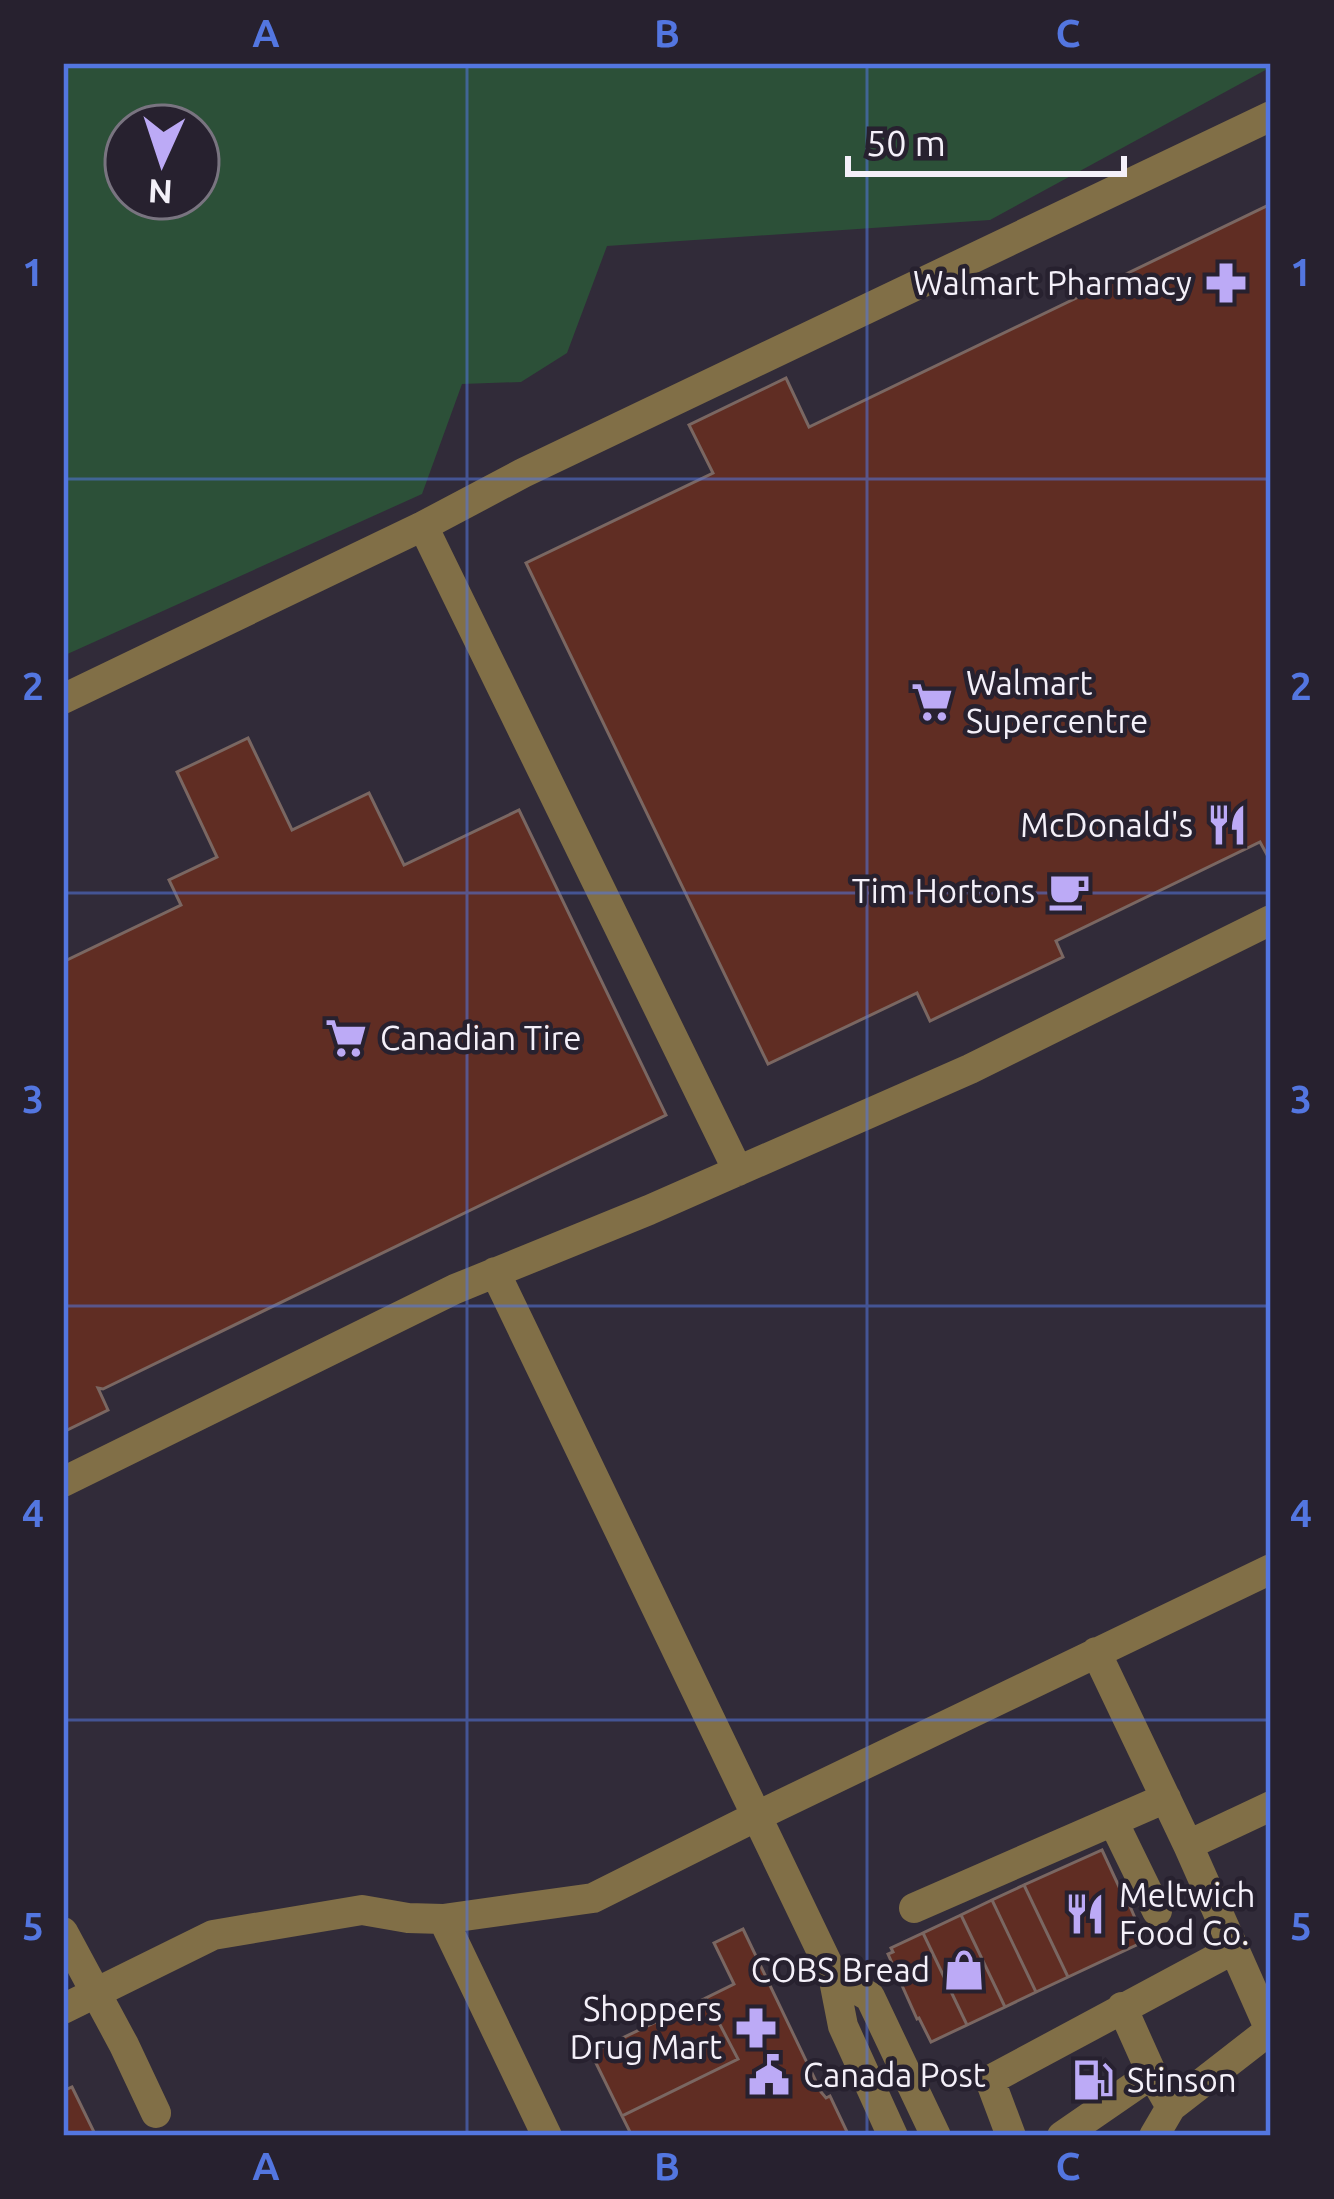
<svg xmlns="http://www.w3.org/2000/svg" width="1334" height="2199" font-family="Ubuntu,sans-serif">
	<style>
		.green { fill: #2c5038; fill-rule: evenodd }
		.building { fill: #602d23; stroke: #7a6762; stroke-width: 3 }
		.lines { fill: none; stroke-linecap: round; stroke-linejoin: round }
		.minor { stroke: #816f47; stroke-width: 30 }
		.grid { fill: none; stroke: #5376e0; stroke-width: 3; stroke-opacity: 0.55 }
		.labels { text-anchor: middle; stroke-width: 9; stroke-linejoin: round; paint-order: stroke }
		.poi-label { font-size: 33px; fill: #f4f0f9; stroke: #27212f; text-anchor: end }
		.neatline { fill: none; stroke: #5376e0; stroke-width: 4.5 }
		.grid-label { font-size: 39px; text-anchor: middle; font-weight: bold; fill: #5376e0 }
	</style>
	<rect width="100%" height="100%" fill="#312b39"/>
	<!-- green -->
	<path class="green" d="M63,63h1208v4l-281,153 -383,26 -40,107 -46,29 -59,2 -40,110 -359,162zM126,126h72v72h-72z"/>
	<!-- building -->
	<path class="building" d="M1271,204v658l-11,-20 -204,99 7,16 -133,64 -13,-28 -149,71 -242,-501 187,-90 -24,-48 97,-47 23,49z
		M248,738l44,92 77,-37 35,72 115,-55 147,305 -563,274 -5,-1 10,22 -45,22v-470l118,-57 -12,-25 48,-23 -40,-85z
		M1102,1850l18,39 2,-1 23,53 -77,36 -44,-92z
		M1024,1885l44,92 -32,15 -44,-92z
		M992,1900l44,92 -31,15 -44,-92z
		M961,1915l44,92 -38,18 -44,-92z
		M743,1929l78,163 5,6 4,-2 19,40h-217l-10,-20 116,-57 -32,-61 28,-14 -20,-41z
		M923,1933l44,92 -36,17 -12,-24 -2,1 -29,-65 5,-2 -2,-4z
		M706,1998l32,61 -116,57 -31,-63z
		M72,2087l22,45 -9,4h-22v-45z"/>
	<g class="lines">
		<!-- minor -->
		<path class="minor" d="M423,526l315,645
			M63,699l360,-173 100,-53 748,-357
			M495,1272l338,703 10,51 50,110
			M63,1482l392,-193 194,-79 321,-141 301,-149
			M1096,1652l92,193 83,-39
			M1113,1821l44,90
			M914,1908l252,-110
			M443,1919l104,217
			M63,1932l61,113 32,68
			M833,1975l37,22 66,139
			M1122,2007l30,67 19,33
			M63,2009l150,-74 149,-25 46,8 35,1 150,-21 164,-82 514,-247
			M1011,2136l-21,-56 244,-131
			M1062,2136l90,-62
			M1154,2136l17,-29 99,-77 -82,-185"/>
	</g>
	<!-- grid -->
	<path class="grid" d="M467,63v2073M867,63v2073M63,479h1208M63,893h1208M63,1306h1208M63,1720h1208"/>
	<!-- icons -->
	<defs>
		<g id="pharmacy-bare" transform="scale(3.24)"><path d="M-2-6h4v4h4v4h-4v4h-4v-4h-4v-4h4Z" fill="#bcaaf6" stroke="#27212f" stroke-width="2.5" paint-order="stroke"/></g>
		<g id="supermarket-bare" transform="scale(3.24)"><path d="M-6-5.5h2.5l.6 2H6L4.5 2H-2.5L-4.4-4H-6ZM-1.5 3.2a1.3 1.3 0 1 0 .1 0ZM3 3.2a1.3 1.3 0 1 0 .1 0Z" fill="#bcaaf6" stroke="#27212f" stroke-width="2.5" paint-order="stroke"/></g>
		<g id="restaurant-bare" transform="scale(3.24)"><path d="M-5-6h1v4h1v-4h1v4h1v-4h1v5L-1.5 .5V6h-2V.5L-5-1ZM5-6V6H3V1.5H1.5Q1.5-4 5-6Z" fill="#bcaaf6" stroke="#27212f" stroke-width="2.5" paint-order="stroke"/></g>
		<g id="cafe-bare" transform="scale(3.24)"><path d="M-5.5-4.5H6V0H3Q3 3.5 0 3.5H-2.5Q-5.5 3.5-5.5 0ZM3-3.2v2h1.7v-2ZM-6 4.5H4V6H-6Z" fill="#bcaaf6" stroke="#27212f" stroke-width="2.5" paint-order="stroke"/></g>
		<g id="shop-bare" transform="scale(3.24)"><path d="M-5-2.5h2.3a2.7 3.5 0 0 1 5.4 0H5L5.5 6h-11ZM-1.5-2.5h3a1.5 2.3 0 0 0-3 0Z" fill="#bcaaf6" stroke="#27212f" stroke-width="2.5" paint-order="stroke"/></g>
		<g id="civic-bare" transform="scale(3.24)"><path d="M-.6-6.5H3V-4.5H.6V-3L4-1V1h2V6H-6V1h2V-1L-.6-3ZM-1.2 2.5V6h2.4V2.5Z" fill="#bcaaf6" stroke="#27212f" stroke-width="2.5" paint-order="stroke"/></g>
		<g id="fuel-bare" transform="scale(3.24)"><path d="M-5.5-6h7V0h2V4h1.3V-2.5L3-4.5l.8-.8L6-3V5H2.5V1h-1V6h-7ZM-4.2-4.7v3.2H.2V-4.7Z" fill="#bcaaf6" stroke="#27212f" stroke-width="2.5" paint-order="stroke"/></g>
	</defs>
	<g fill-rule="evenodd">
		<use href="#pharmacy-bare" x="1226" y="283"/>
		<use href="#supermarket-bare" x="932" y="702"/>
		<use href="#restaurant-bare" x="1227" y="825"/>
		<use href="#cafe-bare" x="1069" y="891"/>
		<use href="#supermarket-bare" x="346" y="1038"/>
		<use href="#restaurant-bare" x="1085" y="1914"/>
		<use href="#shop-bare" x="964" y="1970"/>
		<use href="#pharmacy-bare" x="756" y="2028"/>
		<use href="#civic-bare" x="769" y="2075"/>
		<use href="#fuel-bare" x="1093" y="2080"/>
	</g>
	<g class="labels">
		<!-- poi labels -->
		<g class="poi-label">
			<text x="1192" y="295">Walmart Pharmacy</text>
			<text x="966" y="695" text-anchor="start">Walmart<tspan x="966" dy="38">Supercentre</tspan></text>
			<text x="1193" y="837">McDonald's</text>
			<text x="1035" y="903">Tim Hortons</text>
			<text x="380" y="1050" text-anchor="start">Canadian Tire</text>
			<text x="1119" y="1907" text-anchor="start">Meltwich<tspan x="1119" dy="38">Food Co.</tspan></text>
			<text x="930" y="1982">COBS Bread</text>
			<text x="722" y="2021">Shoppers<tspan x="722" dy="38">Drug Mart</tspan></text>
			<text x="803" y="2087" text-anchor="start">Canada Post</text>
			<text x="1127" y="2092" text-anchor="start">Stinson</text>
		</g>
	</g>
	<!-- border -->
	<rect width="1334" height="2199" fill="none" stroke="#27212f" stroke-width="132"/>
	<!-- north arrow -->
	<g transform="translate(162 162) rotate(183)"><circle r="57" fill="#27212f" stroke="#797480" stroke-width="3"/>
	<path d="M0-9L21 45L0 30L-21 45Z" fill="#bcaaf6"/>
	<text y="-18" font-size="33" font-weight="bold" text-anchor="middle" fill="#f4f0f9">N</text>
	</g>
	<!-- scale -->
	<path d="M848 156v18h276v-18" fill="none" stroke="#f4f0f9" stroke-width="6"/>
	<text x="866" y="156" font-size="36" fill="#f4f0f9" stroke="#27212f" stroke-width="9" paint-order="stroke">50 m</text>
	<rect x="66" y="66" width="1202" height="2067" class="neatline"/>
	<g class="grid-label">
		<text x="266" y="47">A</text>
		<text x="667" y="47">B</text>
		<text x="1068" y="47">C</text>
		<text x="33" y="286">1</text>
		<text x="1301" y="286">1</text>
		<text x="33" y="700">2</text>
		<text x="1301" y="700">2</text>
		<text x="33" y="1113">3</text>
		<text x="1301" y="1113">3</text>
		<text x="33" y="1527">4</text>
		<text x="1301" y="1527">4</text>
		<text x="33" y="1940">5</text>
		<text x="1301" y="1940">5</text>
		<text x="266" y="2180">A</text>
		<text x="667" y="2180">B</text>
		<text x="1068" y="2180">C</text>
	</g>
</svg>
